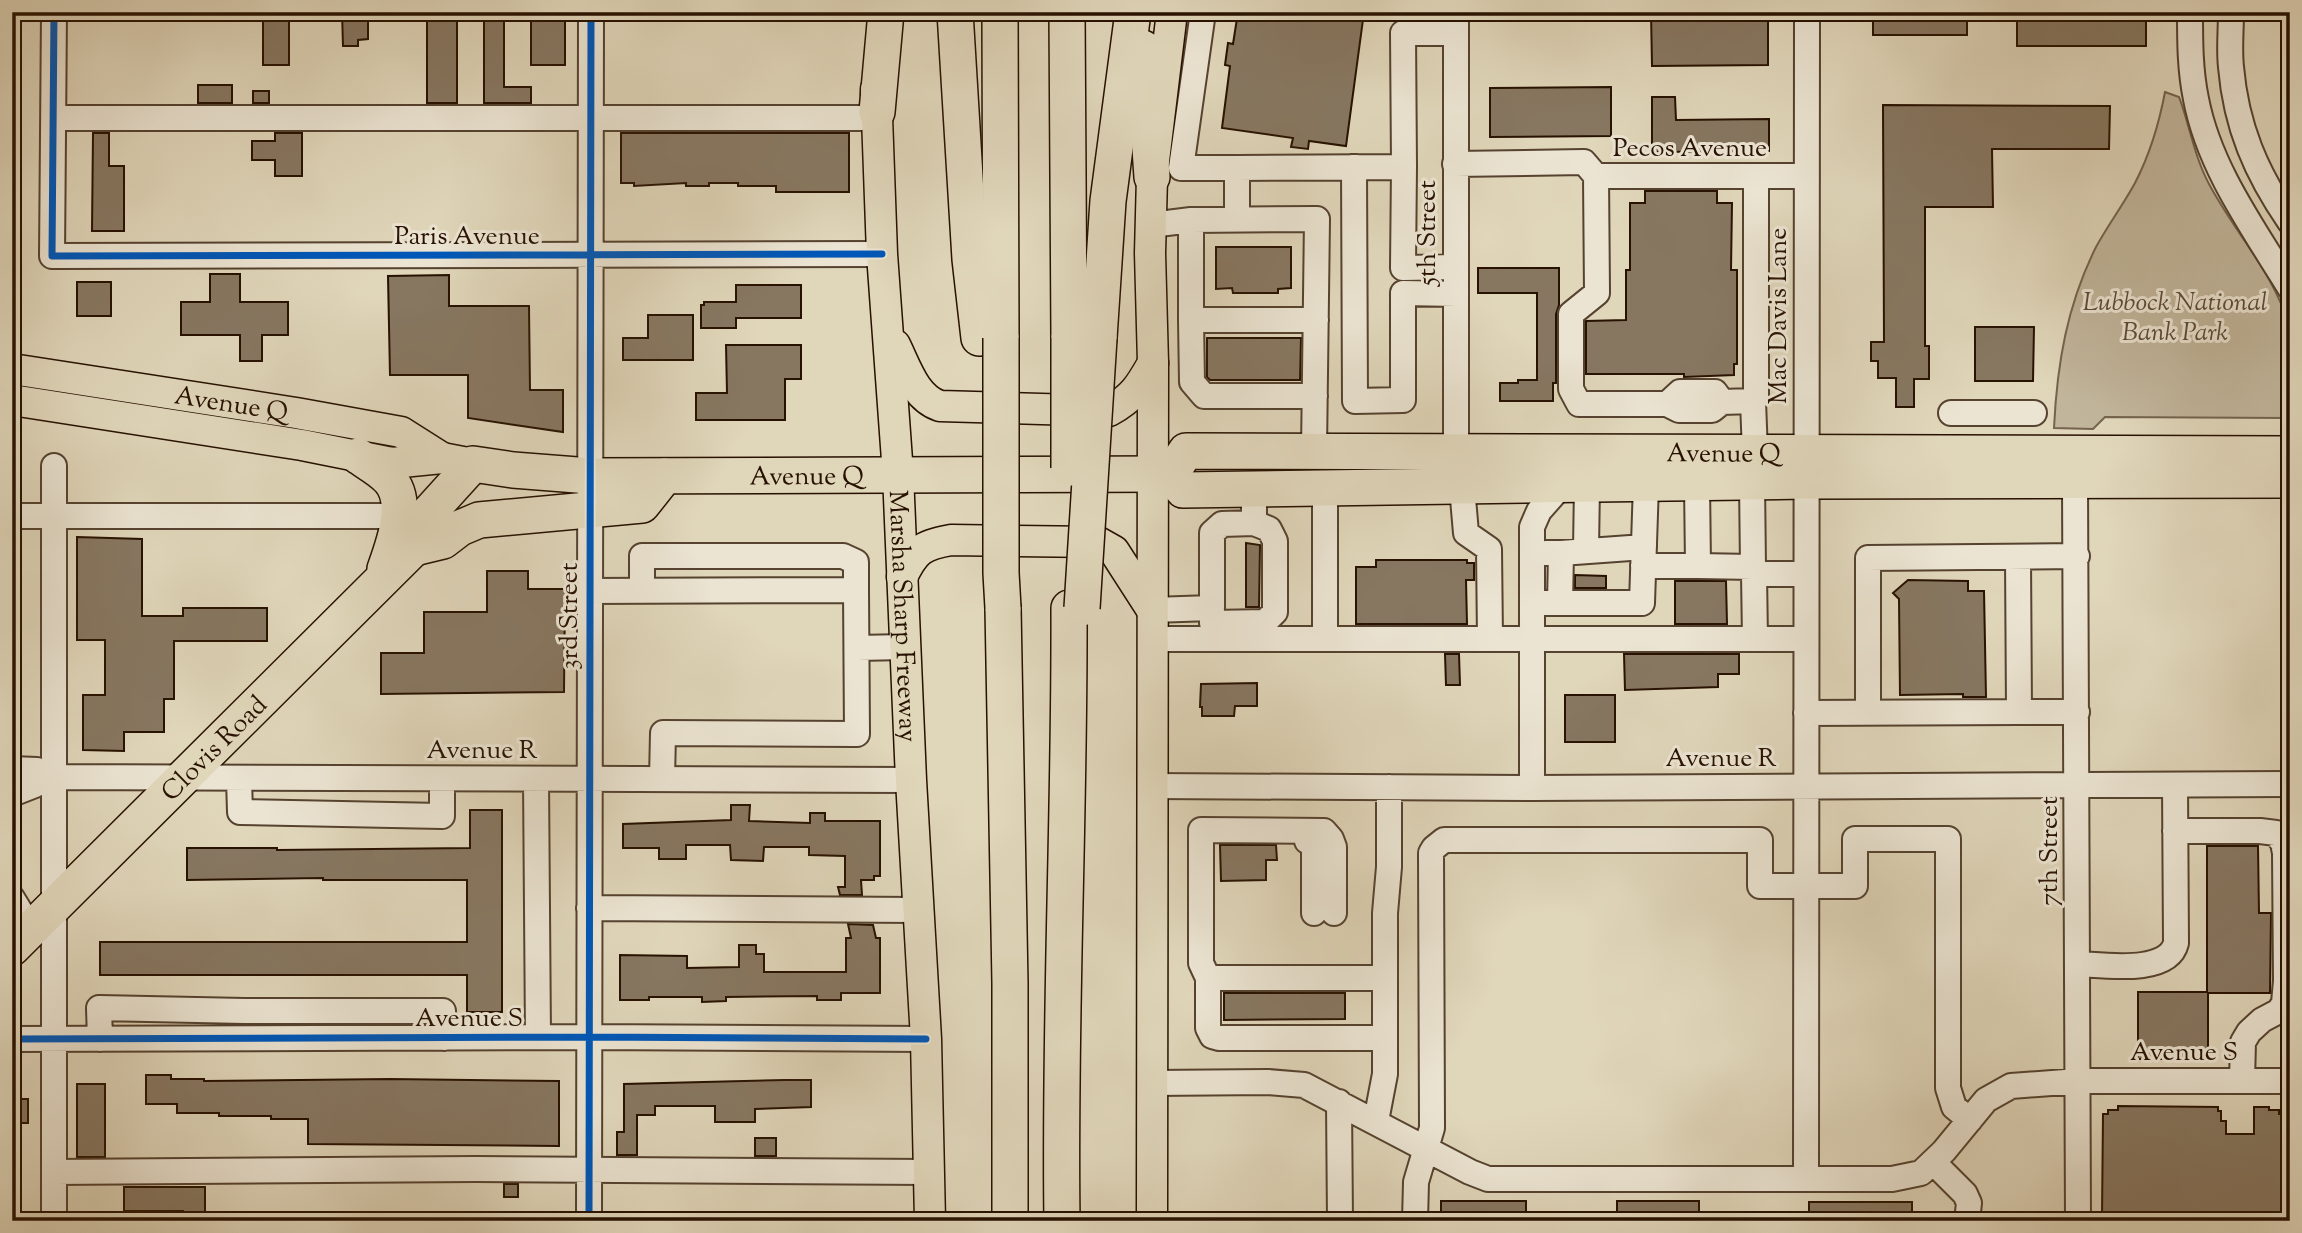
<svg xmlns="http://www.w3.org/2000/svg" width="2302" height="1233" font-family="'Sorts Mill Goudy',serif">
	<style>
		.green { fill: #c1b59b; stroke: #74634e; stroke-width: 2 }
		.building { fill: #877761; stroke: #271101; stroke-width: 2 }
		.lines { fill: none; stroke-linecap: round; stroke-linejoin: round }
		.minor-casing { stroke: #55422f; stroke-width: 28 }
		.major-casing { stroke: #271101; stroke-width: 33 }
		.highway-casing { stroke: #271101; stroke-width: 38 }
		.minor { stroke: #ebe4d2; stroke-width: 24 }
		.major { stroke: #e0d6ba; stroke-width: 30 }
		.highway { stroke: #e0d6ba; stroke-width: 35 }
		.highway-bridge-casing { stroke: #271101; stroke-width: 38; stroke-linecap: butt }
		.highway-bridge { stroke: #e0d6ba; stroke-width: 35 }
		.cycleway-casing { stroke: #ebe4d2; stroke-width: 11 }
		.cycleway { stroke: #0057b8; stroke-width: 7 }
		.labels { text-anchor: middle; stroke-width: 6; stroke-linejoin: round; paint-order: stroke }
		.street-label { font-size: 26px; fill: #271101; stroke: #ebe4d2 }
		.park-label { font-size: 26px; font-style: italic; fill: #5d4a37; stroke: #ebe4d2 }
	</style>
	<rect width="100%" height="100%" fill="#e0d6ba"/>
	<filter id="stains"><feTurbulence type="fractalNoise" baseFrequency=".00286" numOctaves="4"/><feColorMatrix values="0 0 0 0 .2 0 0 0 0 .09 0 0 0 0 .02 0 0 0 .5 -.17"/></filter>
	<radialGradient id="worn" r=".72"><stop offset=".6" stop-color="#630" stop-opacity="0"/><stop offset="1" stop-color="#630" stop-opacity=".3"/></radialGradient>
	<!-- green -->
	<path class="green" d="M2165,92l14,5c11,29 15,59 30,87 26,49 66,90 81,145v89l-185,-1 -12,12 -39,-1c3,-64 13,-123 42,-181 12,-22 27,-42 39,-64 15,-29 24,-59 30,-91z"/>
	<!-- building -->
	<path class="building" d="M263,12h26v53h-26z
		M342,12h26v27l-10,1v6h-15z
		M427,12h30v91h-30z
		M484,12h20v75h27v16h-47z
		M1238,12h126l-18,134 -37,-5 -1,8 -17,-2 2,-9 -71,-10 8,-62 -5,-1 3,-22 5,1z
		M1651,12h117v53l-116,1z
		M1873,12h94v23h-94z
		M2017,12h129v34h-129z
		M531,16h34v49h-34z
		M198,85h34v18h-34z
		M1611,87v49l-121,1v-49z
		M253,91h16v12h-16z
		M1652,97h23l1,23 93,-1v32l-117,1z
		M1883,105l227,1 -1,43h-117l1,58h-68v139h4v33h-15v28h-18v-29h-18v-17h-7v-19h13z
		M93,133h16v33h15v65h-32z
		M275,133h27v43h-27v-16h-23v-19h23z
		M621,133h228v59h-73v-6h-38v-3h-29v3h-23v-3l-52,3v-3h-13z
		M1645,191h72v12h15l-1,67h6v94h-3v11l-50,2v-3h-98v-53l40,-1v-50h4v-67h15z
		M1216,247h75v41l-13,1v4h-45l-1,-5 -16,1z
		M1478,268h81v37l-3,9v69h-3v18h-53v-18h18v-3h19v-87h-59z
		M210,274h30v28h48v33h-26v26h-22v-26h-59v-33h29z
		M449,275v31h80l1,84h33v42l-95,-14v-43h-78l-2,-99z
		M77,282h34v34h-34z
		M736,285h65v33h-65v10h-35v-23h3v-3h32z
		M648,315h45v45h-70v-22h25z
		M1975,327h59l-1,54h-58z
		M1207,338h94l-1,42h-90l-3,-3z
		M726,345h75v34h-16v41h-89v-27h31z
		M77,537l65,2v77h41v-8h84v33h-93v58h-10v33h-40v19l-41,-1v-55h22v-55h-28z
		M1246,543l14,2 -1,62h-13z
		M1376,560h91v3h7v17h-8l1,44h-111v-57h20z
		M487,571h41v18h37l-1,103 -183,2v-41h43v-41h63z
		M1575,575l31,1v12h-31z
		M1908,580l60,1v10h16l2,106h-23v-3l-63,1 -1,-96 -6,-6z
		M1675,581h51l1,43h-52z
		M1445,654h14l1,31h-14z
		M1624,654h115v20h-21v13l-93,3z
		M1257,683v23h-22l-1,10h-32v-9h-2l1,-23z
		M1565,695h50v47h-50z
		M731,805h19l-1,16 61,2v-10h15v8h55v55h-6v4h-13l1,15h-22l-2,-8h7v-31l-36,-1v-8h-45l-1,14 -32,-1 -1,-15h-44v14h-27v-11h-36v-24l108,-4z
		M470,810h32v202h-35v-37h-367v-33h367v-62h-144v-2l-136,2v-32h90v2l193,-2z
		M1220,845h56l1,15h-11v20l-45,1z
		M2207,846h51l1,67h12l-1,80h-62v66h-70v-67h69z
		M848,924l25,1 3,13h4v55h-39v7h-24v-4l-91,1v4l-24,1v-5h-53v3h-29v-45l67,1v12l52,-1v-22h17v9h8v18h82v-34h5z
		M1224,993h121v26l-121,1z
		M146,1075h25v4h33v2l186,-2 169,2v65l-251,-2v-25h-37v-3h-52v-3h-42v-9h-31z
		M785,1080h26v27l-56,2v13h-40v-16h-60v9h-18v40h-20v-23h7v-48z
		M77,1084h28v73h-28z
		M12,1099h16v24h-16z
		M2118,1106l100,1v4h3v10h5v13h28v-27h15v3h10v4h5l1,104h-5v3h-173v-4h-5l1,-103h5v-4h10z
		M755,1138h21v18h-21z
		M504,1184h14v13h-14z
		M124,1187h81v34h-22v-10h-59z
		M1441,1201h85v20h-85z
		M1617,1201h82v20h-82z
		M1809,1202h103v19h-103z"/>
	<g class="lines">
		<!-- minor casing -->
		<g class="minor-casing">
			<path id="minor" d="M54,12l-2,244 830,-2
				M1203,12l-22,156h56
				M2190,12c0,29 0,58 6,87 13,69 58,130 94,189
				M2231,12c0,18 -2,37 0,55 5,59 25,106 59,155
				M54,118h823
				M1455,164l129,-2 12,14h210
				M1354,167l1,234 48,-1v-107l53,1
				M1404,167l-1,101 53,-1
				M1596,176l1,117 -26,21v75l8,15h88l13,-12h35l7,10 31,-1 2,52
				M1237,219v-51l167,-1 -1,-134h53
				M1191,220v100h125
				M1151,225l40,-5 126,-1 -3,232
				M1191,320l1,62 12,14h111
				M1753,401l3,-3v-222
				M1667,404l12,6h33l10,-8
				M1951,413h83
				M1456,453v-441
				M2075,480l3,741
				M1462,487l4,46 23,16 1,90
				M12,516h386
				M1586,550l1,-65
				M1546,553h15l-1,50
				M1561,553l83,-6
				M1643,566h55l-1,-83
				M1698,566l55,1 -1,-85
				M1753,567l1,7h52
				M1754,574l1,65
				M589,591l267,-1 1,144 -194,-1 -1,46
				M642,591v-35h201l13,6v28
				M1532,603h110l4,-119
				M1152,610l60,-2v-75l10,-9 32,-1v-33
				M1212,613v10l53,-1 10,-10v-71l-6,-12 -15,-6
				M1152,639h654
				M1325,639v-150
				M857,648l48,-1
				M1868,712v-154l209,-2
				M2019,712h58
				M1806,713l213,-1 -1,-155
				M12,769l25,1 6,7h12l856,3
				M239,779l1,33 202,4v-37
				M536,779l2,258
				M1152,786l380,2 758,-4
				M1532,788v-261l7,-16 23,-26
				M12,794l23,-9 8,-8
				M2175,831h85l16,2 7,10 2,10 1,128 -2,22 -5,8 -17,9 -13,12 -6,10 -1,39
				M1307,841l5,2 2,5v65
				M12,898l19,31
				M589,908l329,2
				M2077,964c27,1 91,11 99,-21l-1,-158
				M1208,978l-7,-15v-133l123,1 7,8 3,8v66
				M1385,978h-177v50l4,8 7,2h166
				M12,1039l577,-2 337,2
				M100,1039l-1,-31 146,3h198l1,27
				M1152,1083l116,-1 36,3 166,87 18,7h404l29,-6 23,-22 42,-51 25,-14 67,-5h212
				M1339,1102l1,119
				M1376,1121l9,-47v-161l4,-46v-80
				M1933,1162l32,32 4,9 -2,18
				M54,1172l422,-3 453,3
				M1806,1179l1,-1167
				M54,1221v-755
				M589,1221l2,-1209
				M1415,1221l1,-39 16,-54 -1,-275 3,-5 10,-8h316v46h95v-47h93v249l6,19 16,13"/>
		</g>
		<!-- major casing -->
		<g class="major-casing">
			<g id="major">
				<path id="s1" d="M876,89l6,165 16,220 13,306 15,259 4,182"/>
				<path d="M895,345c11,22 20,53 45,61l169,5c24,-13 31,-25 44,-48"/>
				<path id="s2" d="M12,369l284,44 105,19 41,26"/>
				<path d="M12,400l290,45 90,18 50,-5 31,6"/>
				<path d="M902,577c13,-27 20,-32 49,-37l147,2 16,9 38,59"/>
				<path d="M1152,1221l1,-858 -3,-110 2,-76 20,-165"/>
			</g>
		</g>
		<!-- highway casing -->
		<g class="highway-casing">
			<g id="highway">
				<path d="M955,12l15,247 9,79"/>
				<path d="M1000,12l1,326"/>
				<path d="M1067,12l2,326"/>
				<path d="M1143,48l9,129"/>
				<path d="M877,112l9,-100"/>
				<path d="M1099,338l9,-137 25,-189"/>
				<path d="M358,456c10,7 23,14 31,23 21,22 5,65 -4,90"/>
				<path id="s3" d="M1171,474l15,-23 1104,3"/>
				<path d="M1171,474l12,16 624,-9 483,-1"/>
				<path d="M414,548l29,-7 17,-13 19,-8 163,-15 23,-29"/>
				<path d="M1003,608l7,375v238"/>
				<path id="s4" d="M12,948l402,-400 10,-30 49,-54 40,6 77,6 581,-2"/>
				<path d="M1062,1221c-3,-205 8,-409 7,-613"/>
			</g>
		</g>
		<!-- minor -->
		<use href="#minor" class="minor"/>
		<!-- major -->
		<use href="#major" class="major"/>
		<!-- highway -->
		<use href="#highway" class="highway"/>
		<!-- highway-bridge casing -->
		<g class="highway-bridge-casing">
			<path id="highway-bridge" d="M1001,338v235l2,35
				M1069,338v130
				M1082,608l17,-270"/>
		</g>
		<!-- highway-bridge -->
		<use href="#highway-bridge" class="highway-bridge"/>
		<!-- cycleway casing -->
		<g class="cycleway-casing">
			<path id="cycleway" d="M54,12l-2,244 830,-2
				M12,1039l577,-2 337,2
				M589,1221l2,-1209"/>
		</g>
		<!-- cycleway -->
		<use href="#cycleway" class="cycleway"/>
	</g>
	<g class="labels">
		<!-- street labels -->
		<g class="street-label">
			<text x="1690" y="156">Pecos Avenue</text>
			<text transform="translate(1426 233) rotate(-90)" y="9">5th Street</text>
			<text x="467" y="244">Paris Avenue</text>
			<text transform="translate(1777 316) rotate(-90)" y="9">Mac Davis Lane</text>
			<text dy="9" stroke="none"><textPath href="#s2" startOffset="222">Avenue Q</textPath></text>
			<text dy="9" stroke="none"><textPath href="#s3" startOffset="565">Avenue Q</textPath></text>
			<text dy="9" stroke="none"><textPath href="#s4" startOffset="1006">Avenue Q</textPath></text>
			<text transform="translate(568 616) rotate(-90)" y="9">3rd Street</text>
			<text dy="9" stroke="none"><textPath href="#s1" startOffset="528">Marsha Sharp Freeway</textPath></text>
			<text dy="9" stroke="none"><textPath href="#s4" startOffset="284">Clovis Road</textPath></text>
			<text x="482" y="758">Avenue R</text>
			<text x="1721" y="766">Avenue R</text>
			<text transform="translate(2048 851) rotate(-90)" y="9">7th Street</text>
			<text x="469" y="1026">Avenue S</text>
			<text x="2184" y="1060">Avenue S</text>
		</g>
		<!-- park labels -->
		<g class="park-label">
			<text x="2175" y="310">Lubbock National<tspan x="2175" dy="30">Bank Park</tspan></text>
		</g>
	</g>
	<!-- margin -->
	<rect width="2302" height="1233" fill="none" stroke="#e0d6ba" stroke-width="42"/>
	<rect x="14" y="14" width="2274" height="1205" fill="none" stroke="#271101" stroke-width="3.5"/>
	<rect x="21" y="21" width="2260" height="1191" fill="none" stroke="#271101" stroke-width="2"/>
	<rect width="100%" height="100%" filter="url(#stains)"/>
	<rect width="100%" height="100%" fill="url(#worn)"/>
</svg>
